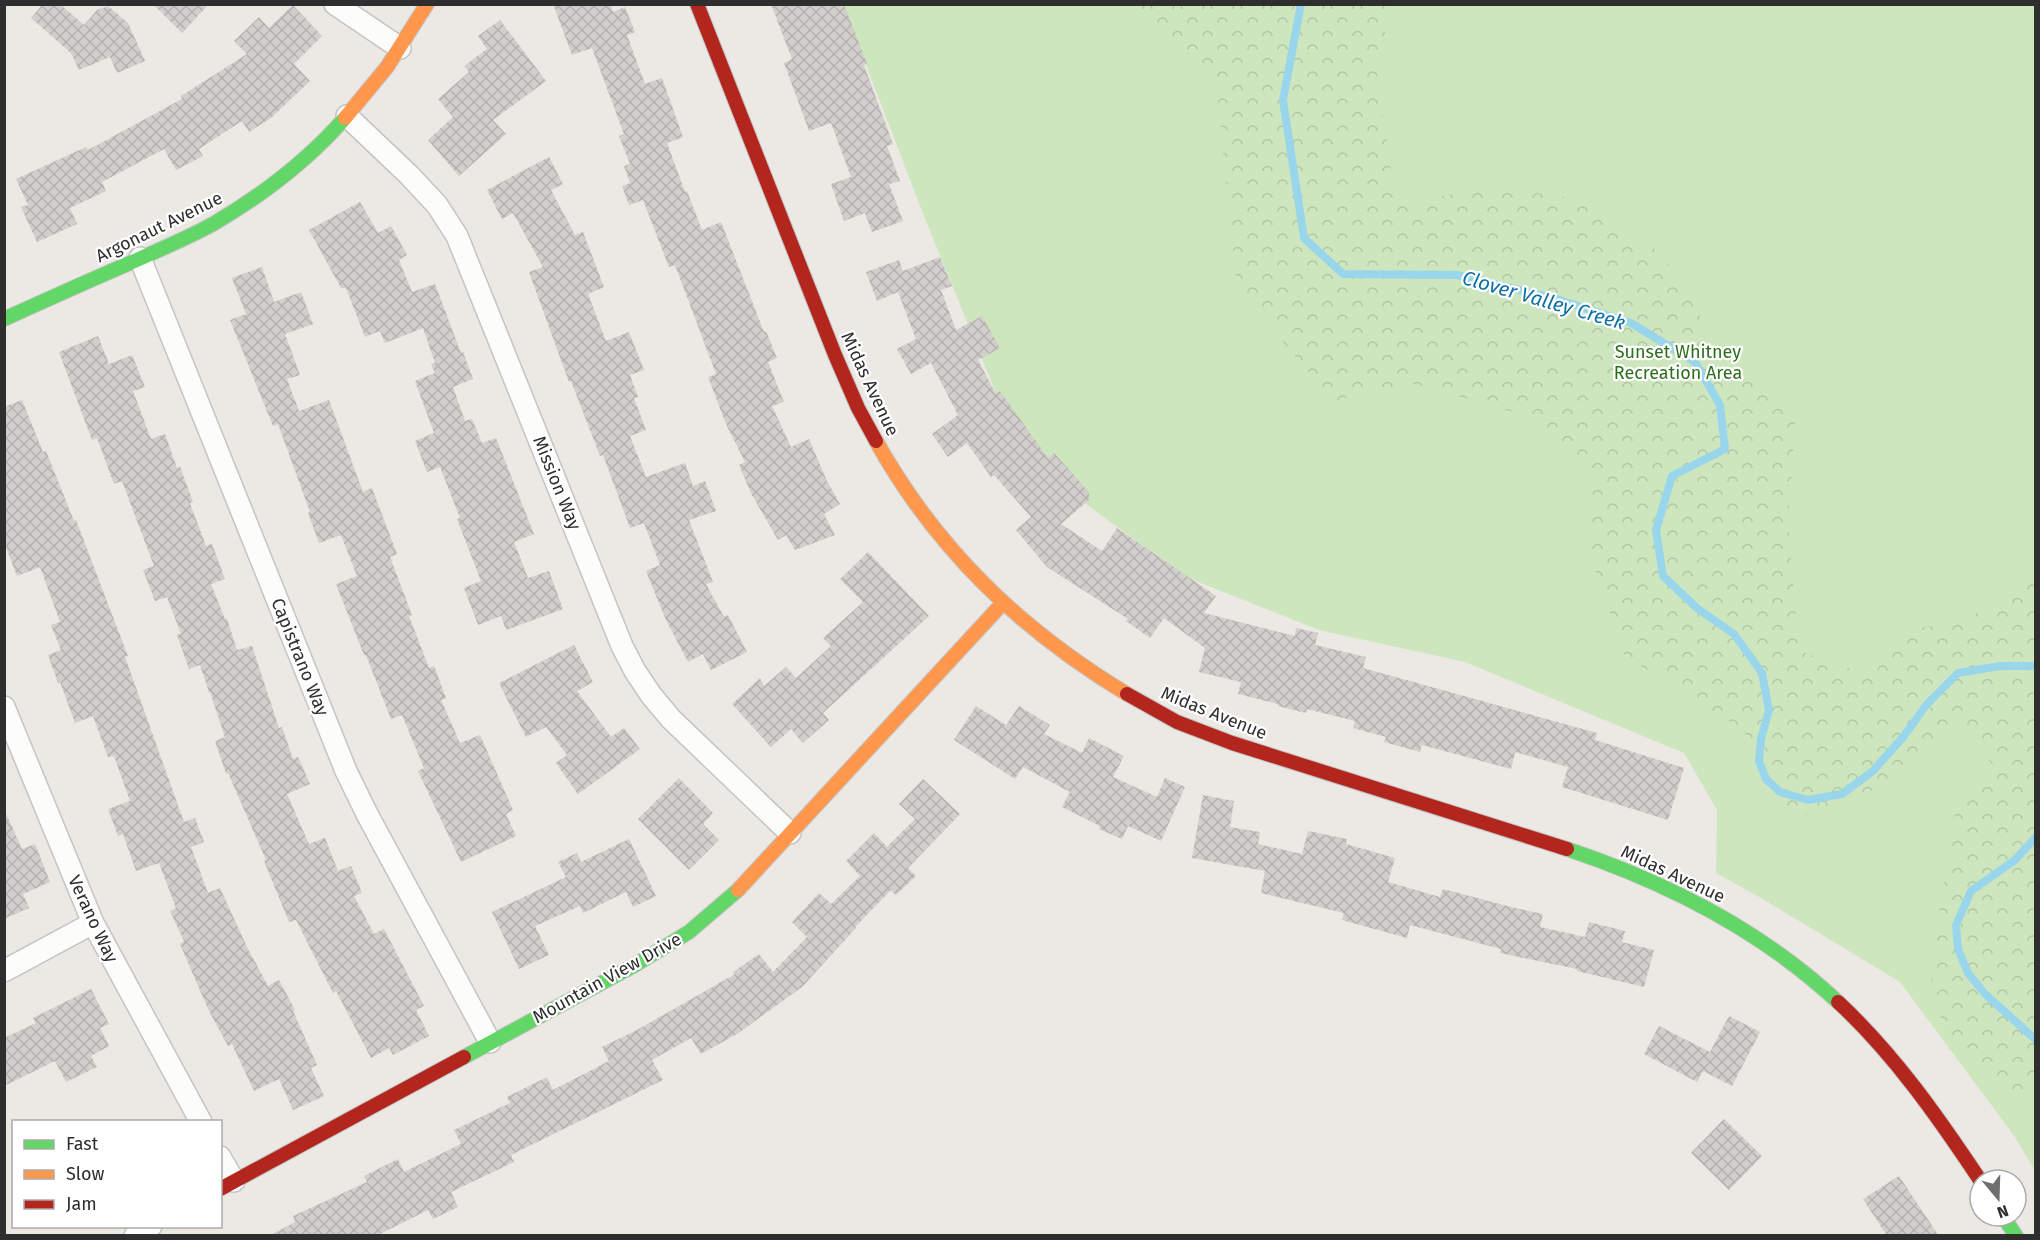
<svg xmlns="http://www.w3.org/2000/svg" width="2040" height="1240" font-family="'Fira Sans',sans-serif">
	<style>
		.grass { fill: #cee6be }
		.forest { fill: url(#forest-crowns) }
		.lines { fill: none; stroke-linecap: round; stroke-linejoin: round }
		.stream { stroke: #99d6ec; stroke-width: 8 }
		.building { fill: url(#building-cross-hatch) }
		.street-casing { stroke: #c5c4c5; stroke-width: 24 }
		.fast-casing { stroke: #c5c4c5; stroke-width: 16 }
		.slow-casing { stroke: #c5c4c5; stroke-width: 16 }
		.jam-casing { stroke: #c5c4c5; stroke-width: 16 }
		.street { stroke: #fcfcfb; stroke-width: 21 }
		.fast { stroke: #63d668; stroke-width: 14 }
		.slow { stroke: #ff974d; stroke-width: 14 }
		.jam { stroke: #b3261e; stroke-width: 14 }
		.labels { text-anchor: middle; stroke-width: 4.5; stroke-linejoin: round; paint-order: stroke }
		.street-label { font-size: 18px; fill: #2e2e2e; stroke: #fff }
		.park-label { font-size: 18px; fill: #2c6e1b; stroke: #fff }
		.water-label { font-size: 20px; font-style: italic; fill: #0d6fa3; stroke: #fff }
	</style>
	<defs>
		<pattern id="forest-crowns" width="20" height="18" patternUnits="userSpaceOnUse" patternTransform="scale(1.5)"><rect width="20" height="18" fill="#cee6be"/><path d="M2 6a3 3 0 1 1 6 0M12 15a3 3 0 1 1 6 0" fill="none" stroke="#b1c6a4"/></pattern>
		<pattern id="building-cross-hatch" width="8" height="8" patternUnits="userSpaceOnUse" patternTransform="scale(1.5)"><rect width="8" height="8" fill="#d1cecb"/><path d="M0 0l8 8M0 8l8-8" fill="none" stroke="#b4b1af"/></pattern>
	</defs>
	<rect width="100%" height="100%" fill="#ece8e4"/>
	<!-- grass -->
	<path class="grass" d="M843,5h1192v1165l-23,-37 -112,-151 -139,-84 -45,-25 1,-63 -33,-57 -219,-91 -146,-32 -131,-52 -105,-76 -85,-104 -76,-187z"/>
	<!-- forest -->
	<path class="forest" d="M1137,5h253l-13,71 19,128 96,-17 87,12 83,55 44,72 89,97 -7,98 11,130 75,26 21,-44 74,-15 66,-43v523l-42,-17 -49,-49 -14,-59 24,-157 39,-51 -35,-39 -61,56 -103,37 -52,-90 -117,-73 -34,-98 2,-74 -56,-65 -122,-35 -82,17 -96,-113 -21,-207 -72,-63z"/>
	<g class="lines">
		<!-- stream -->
		<path class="stream" d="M1301,4l-18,96 21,138 39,36 114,1 96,23 78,25 64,39 25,43 5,44 -53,27 -16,54 7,46 35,33 36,25 28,39 7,37 -8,29 -2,22 7,18 14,13 28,8 34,-6 31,-23 31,-35 23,-32 31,-31 42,-7h36
			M2036,837l-21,23 -44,31 -15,34 2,24 10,24 17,21 51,46"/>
	</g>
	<!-- building -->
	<path class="building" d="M43,4h17l24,21 13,-15 11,-4 20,17 17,38 -28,12 -7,-16 -31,13 -8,-17 -40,-35z
		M153,4h56l-27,29z
		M553,4h57l3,8 12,-5 10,25 -8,3 18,49 17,-6 21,59 -16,6 18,49 2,-1 15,39 19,-8 43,110 2,-1 11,27 -9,4 16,40 -12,4 19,41 18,-8 18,42 13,23 -16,10 11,21 -40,15 -9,-15 -8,5 -26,-45 -13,-30 6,-3 -19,-38 -18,-47 8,-3 -41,-109 -6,2 -26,-67 -14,5 -7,-19 8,-3 -6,-17 6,-2 -11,-28 5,-2 -32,-86 -20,7z
		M771,4h73l23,60 -3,1 29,79 -6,2 13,35 -11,3 14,37 -31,11 -7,-19 -21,8 -13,-37 20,-7 -20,-54 -22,8 -25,-68 8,-4z
		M293,5l29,31 -28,28 16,17 -39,37 -22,14 -7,-11 -43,28 4,7 -27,14 -12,-21 -62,33 4,9 -36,17 7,16 -40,18 -16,-35 7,-2 -12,-26 70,-32 2,3 94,-51 -1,-3 66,-42 -13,-13 25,-24 10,11z
		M500,20l46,61 -53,39 13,14 -47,42 -31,-36 25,-23 -15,-18 31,-27 -5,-6 23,-17 -9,-13z
		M549,157l14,27 -12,6 24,45 8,-3 21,55 -16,7 18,47 23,-9 15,38 -14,5 8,22 -4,1 12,32 -16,6 16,41 39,-14 8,23 12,-5 11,30 -27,9 24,62 -7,2 18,33 4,-2 19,37 -36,18 -8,-16 -15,8 -22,-42 -20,-49 14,-6 -16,-42 -14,5 -27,-73 -3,1 -29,-75 -2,1 -40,-110 14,-5 -30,-54 -11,6 -15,-29z
		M360,202l18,31 13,-7 16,29 -8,5 13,32 23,-8 26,69 2,-1 10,27 -20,8 12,34 7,-2 10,24 14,-5 38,96 -20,8 14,36 21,-7 14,38 -57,21 -5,-14 -23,9 -14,-37 17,-7 -24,-62 3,-1 -20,-51 -13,5 -12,-31 19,-8 -19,-52 20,-8 -4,-9 4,-1 -12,-35 -38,15 -5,-12 -15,6 -19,-49h-5l-32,-58z
		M940,257l12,29 -11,4 15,40 26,-14 18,32 -22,12 18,34 4,-3 48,67 6,-5 35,39v8l-28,24 41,27 15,-23 99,68 -12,17 91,23 1,-8 22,5 -3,12 51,12 -3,11 234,65 -2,7 89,28 -16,52 -106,-33 6,-20 -53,-15 -4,17 -89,-24 -2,7 -36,-10 2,-5 -33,-9 2,-7 -48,-12 -1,4 -28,-7v-2l-40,-10 3,-12 -42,-10 6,-24 -41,-30 -14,20 -24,-17 2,-2 -81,-52 -31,-37 15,-13 -37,-42 -3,2 -24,-34 -19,14 -16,-23 26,-19 -27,-52 -20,11 -14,-25 19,-10 -18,-47 -21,9 -11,-29 33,-12 4,11z
		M262,267l12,35 27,-10 12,32 -28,10 15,41 -13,4 12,32 30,-11 34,92 9,-4 25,66 -7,3 22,58 -3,1 20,52 5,-2 12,32 -5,2 19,43 20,-8 33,75 -7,4 10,22 -55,26 -43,-91 6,-3 -22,-53 -11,4 -25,-64h-2l-28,-71 21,-8 -16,-41 -22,8 -11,-30 2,-1 -32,-88 -5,2 -43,-106 16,-6 -14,-36z
		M98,336l11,28 23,-9 13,32 -12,4 18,48 14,-5 12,34 3,-1 13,35 -3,1 16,43 6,-2 13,35 -14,5 14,35h2l10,31 15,-4 27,82 3,-1 11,32 5,-2 12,27 -23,10 22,50 16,-6 13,33 13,-5 11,27 -8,3 20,38 10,-5 40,77 -8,4 13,26 -36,19 -4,-7 -18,10 -35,-67 -3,2 -37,-73 -7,2 -25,-61 2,-1 -38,-87 -2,1 -11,-33 10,-4 -15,-45h-1l-9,-27 -11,4 -12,-34 4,-1 -14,-37 -12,4 -12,-31 11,-4 -32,-85 -8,3 -17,-46 -5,2 -33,-88z
		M22,400l21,52 3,-1 28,70 2,-1 32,84 20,52 -3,1 59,165 11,-4 9,24 -13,5 17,46 12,-5 28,61 20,37 11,-6 16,30 -2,1 24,54 -6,3 13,28 -31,14 -14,-31 -25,12 -22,-47 -4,2 -20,-37 -28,-65 4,-3 -14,-30 6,-3 -17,-45 -23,8 -13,-37 -5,2 -10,-27 22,-8 -16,-45 -6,1 -15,-41 -18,7 -15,-41 -2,1 -10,-28 13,-5 -10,-25 9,-3 -20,-55 -23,9 -13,-34v-135z
		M868,552l61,64 -106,97 6,7 -26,23 -12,-14 -20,18 -39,-43 28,-26 4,8 22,-19 10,11 35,-32 -8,-8 40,-36 -23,-23z
		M574,645l19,37 -16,9 34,46 13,-9 16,21 -62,45 -22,-31 11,-8 -21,-28 -20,10 -27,-54z
		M976,706l30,19 13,-19 31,19 -6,9 38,19 7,-15 35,18 -11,21 44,20 8,-19 20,9 -24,54 -33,-15 -6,13 -23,-10 1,-3 -38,-19 8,-15 -47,-25 -8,12 -61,-39z
		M679,778l34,35 -10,11 16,16 -30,30 -51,-51z
		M923,779l37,35 -52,54 8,8 -20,19 -5,-5 -36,37 1,1 -54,59 -65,47 -36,20 -10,-16 -39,22 11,20 -152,75 3,7 -63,30 7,15 -25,12 -5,-9 -52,26h-107l26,-14 -2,-6 74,-34 -3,-6 34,-17 6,13 57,-28 -7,-14 56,-27 -3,-6 40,-20 6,13 56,-29 -7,-14 35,-17 98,-56 -2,-2 26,-18 14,18 34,-35 -15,-15 27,-29 12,11 29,-28 -14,-15 28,-28 13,14 28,-28 -16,-15z
		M1203,795l31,6 -4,26 30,5 -2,12 44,10 6,-23 39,8 -1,5 49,14 -7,24 52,15 3,-8 72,19 28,6 -3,13 45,10 4,-15 36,9 -3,11 32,8 -10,37 -67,-16v-2l-77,-16 1,-4 -91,-24 -3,13 -65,-18 2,-7 -83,-20 4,-22 -73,-13z
		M4,809l18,40 13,-5 15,38 -27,12 6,14 -25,11z
		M629,839l27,57 -23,11 -7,-15 -43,21 -3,-7 -45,20 14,29 -30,14 -27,-57 74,-35 -8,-15 19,-9 4,9z
		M91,989l18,35 -9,4 9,18 -18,10 6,11 -31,15 -11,-21 -51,25v-48l32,-15 -3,-5z
		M1729,1016l31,16 -28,54 -29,-15 -6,11 -53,-28 15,-28 51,26z
		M1724,1119l38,37 -33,34 -38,-37z
		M1899,1176l40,60h-52l-24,-37z"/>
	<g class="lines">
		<!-- street casing -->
		<g class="street-casing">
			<path id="street" d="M335,4l65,44
				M347,116l62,59 28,30 20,31 165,410 13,25 16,24 20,24 119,114
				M140,258l206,513 21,43 123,228
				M4,707l89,216 108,199
				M4,971l89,-48
				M220,1157l14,24
				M135,1236l16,-10"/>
		</g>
		<!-- fast casing -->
		<g class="fast-casing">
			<path id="fast" d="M4,319c42,-19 84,-38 126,-56 28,-13 56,-24 83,-39 48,-28 95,-64 132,-106
				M1567,849c99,33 194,81 271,153
				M464,1057l171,-92 54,-33 49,-42
				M2003,1216l13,20"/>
		</g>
		<!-- slow casing -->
		<g class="slow-casing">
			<path id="slow" d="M345,118l42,-51 40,-63
				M876,441c61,109 145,189 251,253
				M738,890l264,-286"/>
		</g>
		<!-- jam casing -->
		<g class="jam-casing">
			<path id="jam" d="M697,4l138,351 23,53 18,33
				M1127,694l50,28 55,21 335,106
				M1838,1002c56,52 100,115 142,178
				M220,1189l244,-132"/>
		</g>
		<!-- street -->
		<use href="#street" class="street"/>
		<!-- fast -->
		<use href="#fast" class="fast"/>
		<!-- slow -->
		<use href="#slow" class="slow"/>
		<!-- jam -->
		<use href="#jam" class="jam"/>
	</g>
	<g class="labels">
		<!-- street labels -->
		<g class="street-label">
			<text transform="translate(159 227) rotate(-26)" y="6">Argonaut Avenue</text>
			<text transform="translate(870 384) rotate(65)" y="6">Midas Avenue</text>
			<text transform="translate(557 483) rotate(68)" y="6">Mission Way</text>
			<text transform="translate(300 657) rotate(68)" y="6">Capistrano Way</text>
			<text transform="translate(1214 713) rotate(22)" y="6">Midas Avenue</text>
			<text transform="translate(1673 874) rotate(25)" y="6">Midas Avenue</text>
			<text transform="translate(93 919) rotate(65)" y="6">Verano Way</text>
			<text transform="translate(607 978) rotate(-29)" y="6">Mountain View Drive</text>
		</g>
		<!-- park labels -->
		<g class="park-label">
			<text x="1678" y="358">Sunset Whitney<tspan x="1678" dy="21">Recreation Area</tspan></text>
		</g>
		<!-- water labels -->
		<g class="water-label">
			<text transform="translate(1544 300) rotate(16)" y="7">Clover Valley Creek</text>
		</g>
	</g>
	<!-- border -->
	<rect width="2040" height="1240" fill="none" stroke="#2e2e2e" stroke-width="12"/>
	<!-- legend -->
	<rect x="12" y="1120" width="210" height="108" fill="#ffffff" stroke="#ababab" stroke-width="1.5"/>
	<rect x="24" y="1140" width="30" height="9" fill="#63d668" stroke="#ababab" stroke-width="1.5"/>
	<text x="66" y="1150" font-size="18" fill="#2e2e2e">Fast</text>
	<rect x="24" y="1170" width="30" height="9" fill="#ff974d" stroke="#ababab" stroke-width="1.5"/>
	<text x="66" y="1180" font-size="18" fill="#2e2e2e">Slow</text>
	<rect x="24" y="1200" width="30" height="9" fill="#b3261e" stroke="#ababab" stroke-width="1.5"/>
	<text x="66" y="1210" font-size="18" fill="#2e2e2e">Jam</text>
	<!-- north arrow -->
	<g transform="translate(1998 1198) rotate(161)"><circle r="28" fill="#ffffff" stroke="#ababab" stroke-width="1.5"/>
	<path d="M0-4.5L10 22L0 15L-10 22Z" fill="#706f6e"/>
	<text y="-9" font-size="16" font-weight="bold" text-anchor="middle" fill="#2e2e2e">N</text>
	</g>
</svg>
